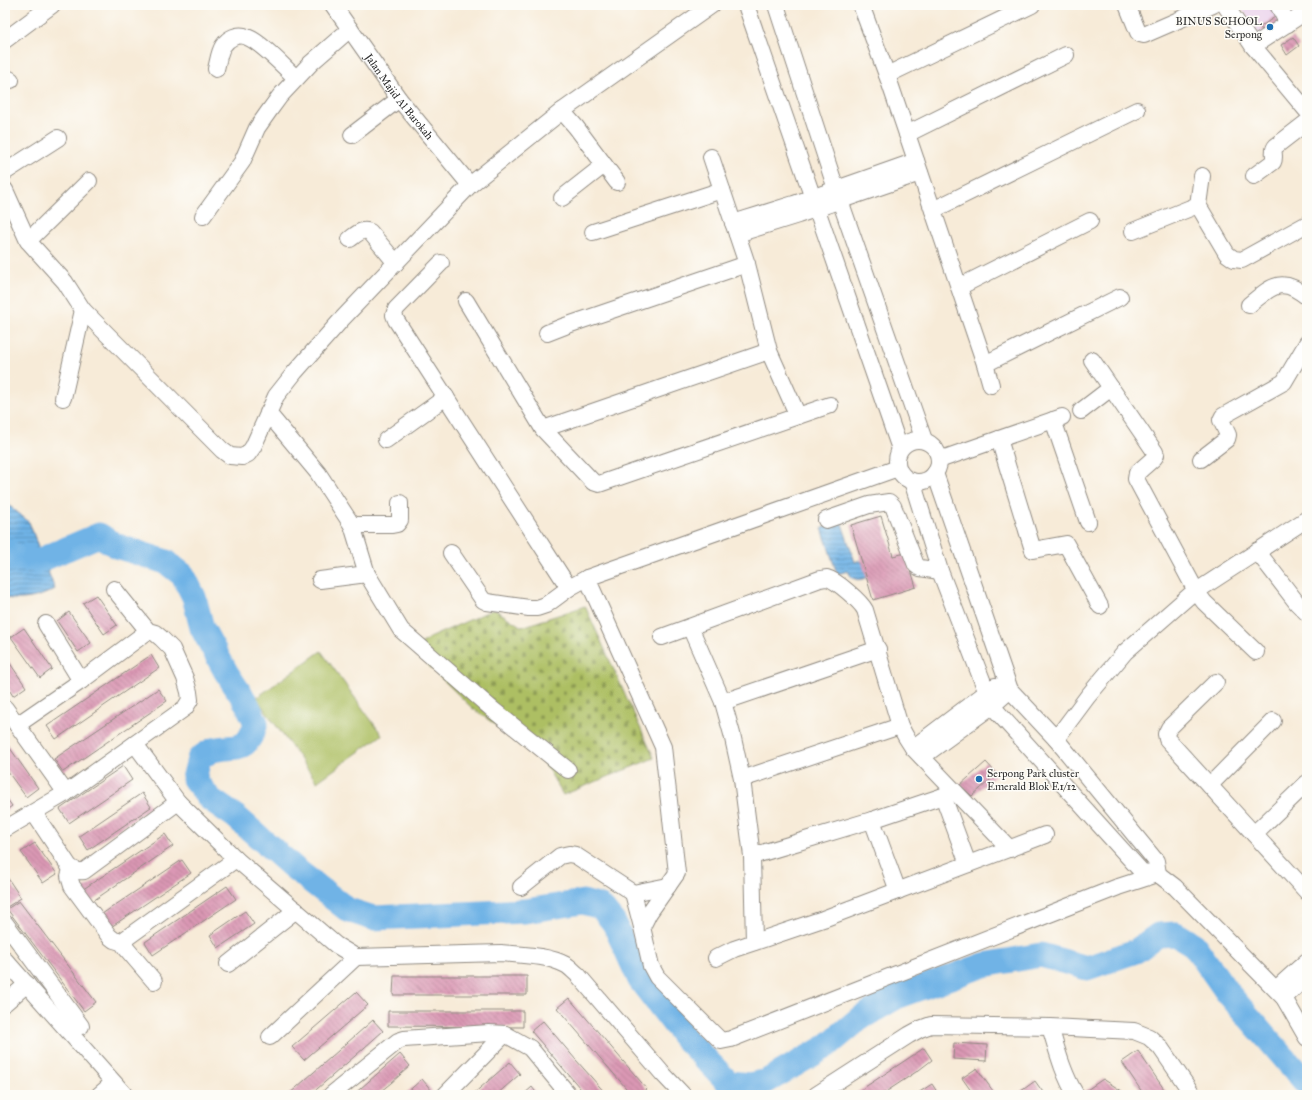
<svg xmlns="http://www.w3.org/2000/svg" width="1312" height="1100" font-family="'IM FELL Great Primer',serif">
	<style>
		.built { fill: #ead1ec }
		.cemetery { fill: url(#cemetery-stones); stroke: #6c7547 }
		.pitch { fill: #adbf63; stroke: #6c7547 }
		.water { fill: url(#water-rules); stroke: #4e6f88 }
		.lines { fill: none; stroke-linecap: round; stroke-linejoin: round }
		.river { stroke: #70b3e6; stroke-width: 25 }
		.building { fill: url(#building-back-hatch) }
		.minor-casing { stroke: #918b82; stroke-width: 18 }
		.minor { stroke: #fff; stroke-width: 16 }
		.poi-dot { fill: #1f6fb2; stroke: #fdfcf7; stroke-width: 1.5 }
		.labels { text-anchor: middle; stroke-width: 3; stroke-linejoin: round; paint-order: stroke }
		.poi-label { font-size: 11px; fill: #2b2b2b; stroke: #fdfcf7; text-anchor: end }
		.street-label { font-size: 11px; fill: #2b2b2b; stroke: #fdfcf7 }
	</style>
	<defs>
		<pattern id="cemetery-stones" width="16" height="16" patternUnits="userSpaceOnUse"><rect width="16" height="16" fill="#adbf63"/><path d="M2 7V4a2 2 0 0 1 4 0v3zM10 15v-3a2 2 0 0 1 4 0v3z" fill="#8d9b52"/></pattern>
		<pattern id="water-rules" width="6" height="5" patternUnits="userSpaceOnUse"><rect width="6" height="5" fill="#70b3e6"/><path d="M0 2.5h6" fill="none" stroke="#5c92bb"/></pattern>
		<pattern id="building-back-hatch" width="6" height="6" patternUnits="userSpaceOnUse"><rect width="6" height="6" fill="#da97b4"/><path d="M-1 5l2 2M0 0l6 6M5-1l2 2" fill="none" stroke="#b17b93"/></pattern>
	</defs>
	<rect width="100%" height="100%" fill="#fdfcf7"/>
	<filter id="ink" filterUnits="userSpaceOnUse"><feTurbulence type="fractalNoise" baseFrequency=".025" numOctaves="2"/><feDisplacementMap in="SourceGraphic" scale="8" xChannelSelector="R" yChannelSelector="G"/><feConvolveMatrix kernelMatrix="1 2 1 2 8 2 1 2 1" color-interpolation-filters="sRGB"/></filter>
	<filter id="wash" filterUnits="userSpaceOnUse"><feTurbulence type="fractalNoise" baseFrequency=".012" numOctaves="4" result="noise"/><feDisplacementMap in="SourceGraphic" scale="16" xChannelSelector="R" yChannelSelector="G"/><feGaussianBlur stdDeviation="0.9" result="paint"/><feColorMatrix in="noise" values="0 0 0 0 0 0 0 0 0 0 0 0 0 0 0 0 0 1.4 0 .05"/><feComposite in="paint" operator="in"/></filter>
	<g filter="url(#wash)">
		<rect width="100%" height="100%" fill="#f7ebd8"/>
		<!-- built -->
		<path class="built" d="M1239,5h68l-44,35z"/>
		<!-- cemetery -->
		<path class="cemetery" d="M585,606l69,152 -91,37 -22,-38 -69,-49 -59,-58 16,-12 65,-29 28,18z"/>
		<!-- pitch -->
		<path class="pitch" d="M321,651l61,84 -65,47 -61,-84z"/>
		<!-- water -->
		<path class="water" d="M5,502l24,20 9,24c-4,9 -1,13 4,22l5,1 8,20c-16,9 -32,12 -50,9z
			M841,521l14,41 4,-2 4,3 4,14c-9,5 -15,3 -19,-6l-11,3 -15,-46z"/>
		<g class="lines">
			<!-- river -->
			<path class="river" d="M5,549l7,6 26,6 61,-26 18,11 49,16 17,13 11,22 8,31 24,44 21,32 9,19c-10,32 -19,21 -43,27 -5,2 -10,6 -14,9l-5,20 16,20 26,18 58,51 54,42 25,8 152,-7 58,-9 18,5 13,16 26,57 45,58 44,45 21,2 17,-4 60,-35 32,-27 39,-23 86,-31 57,-10 46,13 49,-17 22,-16 18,-1 18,11 33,47 80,92"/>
		</g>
		<g id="blocks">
			<!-- building -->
			<path class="building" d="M1275,17l6,9 -15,10 -6,-9z
				M1293,37l6,9 -12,9 -6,-10z
				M881,516l12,40 13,-3 10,34 -43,13 -22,-75z
				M96,595l21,30 -13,9 -21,-31z
				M69,612l22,31 -13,9 -21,-31z
				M24,628l28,41 -12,9 -29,-41z
				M151,655l8,13 -103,71 -9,-13z
				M5,656l21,31 -13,9 -8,-13z
				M158,689l9,12 -104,71 -9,-13z
				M5,741l33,47 -12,9 -21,-29z
				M986,762l11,12 -25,22 -12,-11z
				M123,766l9,14 -63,43 -9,-14z
				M142,793l9,14 -63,43 -9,-14z
				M5,796l7,10 -7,5z
				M165,834l8,12 -83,57 -8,-13z
				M35,843l22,31 -14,9 -22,-31z
				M182,860l9,13 -83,56 -9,-13z
				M5,874l16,24 -14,9 -2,-3z
				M227,886l9,13 -83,56 -8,-13z
				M19,901l77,101 -12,9 -77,-102z
				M245,911l9,13 -36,24 -8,-13z
				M394,976h133v19h-134z
				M356,992l12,13 -64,55 -12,-13z
				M569,998l78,91 -7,6h-8l-75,-87z
				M388,1011h135v16l-135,-1z
				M373,1020l10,11 -28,25 -45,39h-22z
				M543,1021l33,39 31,35h-21l-55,-64z
				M954,1043l33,2 -1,16 -33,-2z
				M924,1048l8,12 -13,10 -38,25h-28z
				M1138,1051l30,44h-24l-22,-33z
				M400,1054l10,12 -19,17 -15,12h-23z
				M510,1062l10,12 -24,21h-24z
				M977,1068l8,12 11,15h-22l-12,-17z
				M422,1079l10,12 -5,4h-23z
				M1103,1079l22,14 1,2h-38l-4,-3z
				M1035,1081l10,14h-28v-1z
				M932,1084l7,11h-24l3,-2z
				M532,1087l6,8h-15z"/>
		</g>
	</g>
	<g filter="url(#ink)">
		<use href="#blocks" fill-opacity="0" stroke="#918b82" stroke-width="1"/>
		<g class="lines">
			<!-- minor casing -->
			<g class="minor-casing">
				<g id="minor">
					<path id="s1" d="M333,5l66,94 71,86"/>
					<path d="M746,5l154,444"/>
					<path d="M776,5l60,184 88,251"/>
					<path d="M861,5l26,70 98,289 6,21"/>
					<path d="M1127,5l11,27 2,2 4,1 69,-30"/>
					<path d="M1225,5l28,41 54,65"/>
					<path d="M1278,5l10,19"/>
					<path d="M5,40l47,-35"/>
					<path d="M1253,46l54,-35"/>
					<path d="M216,69c2,-7 3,-17 7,-23 5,-8 15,-13 24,-9 14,5 37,30 49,41"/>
					<path d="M887,75l145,-70"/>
					<path d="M5,77l6,3"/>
					<path d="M562,111l14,16 41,55"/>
					<path d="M907,134l159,-79"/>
					<path d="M352,135l47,-36"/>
					<path d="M711,157l36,107 22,87 29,65"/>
					<path d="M5,172l53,-34"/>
					<path d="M1202,176l-4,29 29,49 7,5 8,1 65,-36"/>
					<path d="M1254,176l19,-14c3,-6 -2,-11 3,-16l31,-24"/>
					<path d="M5,190l23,51 37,41 18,28 139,140 8,6 12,1 6,-3 5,-7 23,-51 19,-24 47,-53 128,-134 92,-74 150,-106"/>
					<path d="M562,198l42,-33"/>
					<path d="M933,210l204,-100"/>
					<path d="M203,216l39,-54 15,-34 12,-17 11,-15 31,-33 39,-34"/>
					<path d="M733,223l61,-19 122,-43"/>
					<path d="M1133,231l65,-26"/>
					<path d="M593,232l129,-42"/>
					<path d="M737,234l61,-19 122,-42"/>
					<path d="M350,239c7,-5 12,-11 20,-7l26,31"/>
					<path d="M28,241l61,-60"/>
					<path d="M441,263l-45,46 -2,6 2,5 173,268"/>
					<path d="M959,287l131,-66"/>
					<path d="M466,301l77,128 50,53 6,2 231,-79"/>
					<path d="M1249,305c22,-18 32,-30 58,-8"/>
					<path d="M547,333l18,-7 182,-62"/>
					<path d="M1092,360l63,92 1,3 -2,3 -17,15 -1,6 60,112 8,11 52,50"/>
					<path d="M985,364l135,-67"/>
					<path d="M63,398l20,-88"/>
					<path d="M1081,411l30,-23"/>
					<path d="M268,413l50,60 34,52 15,49 34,56 91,79 76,61"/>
					<path d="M1053,420l35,102"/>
					<path d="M543,429l226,-78"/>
					<path d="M999,439l34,111 33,-6 34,62"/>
					<circle cx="918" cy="461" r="21"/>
					<path d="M386,440l60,-43"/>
					<path d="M1201,459l26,-20 1,-4 -7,-15 2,-4 61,-34 23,-39"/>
					<path d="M939,460l123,-43"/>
					<path d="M935,473l75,217 46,49 100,122 2,13"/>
					<path d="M912,481l28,90 52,135 150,166 16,2 17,13 109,111 23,40"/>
					<path d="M826,520l43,-15 20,-3 4,4 23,59 4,3 20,3"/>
					<path d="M352,525h40l5,-1 3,-4v-17"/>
					<path d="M1257,551l40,52 10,10"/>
					<path d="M451,553l32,47 4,2 42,6h8l9,-3 23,-17 18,-10 311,-110"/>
					<path d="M587,578l76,169 14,126 -28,40 -7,14 9,39 6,11 64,64 10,-2 387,-152 40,-13"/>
					<path d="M320,580l47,-6"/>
					<path d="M46,624l35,57"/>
					<path d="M690,627l33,75 9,32 10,45 158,-53"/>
					<path d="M662,637l158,-58c2,0 5,-1 7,-1 9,2 34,24 38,32l35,116 6,11 7,11 97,101"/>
					<path d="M1216,682l-47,46 -3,6 1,5 140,153"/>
					<path d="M723,702l155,-53"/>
					<path d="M5,708l61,85"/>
					<path d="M17,725l64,-44 67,-50"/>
					<path d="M1056,739l32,-43 37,-44 64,-56 118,-77"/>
					<path d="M135,744l43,58 58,57 100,86 20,12 145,-4c21,2 46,2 65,12 4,2 8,7 12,10l84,98 21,22"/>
					<path d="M913,748l82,-62"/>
					<path d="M922,757l70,-51 18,-16"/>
					<path d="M742,779l10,77 2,86"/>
					<path d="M1210,785l63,-64"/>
					<path d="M943,796l25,68"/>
					<path d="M34,813l35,53c4,4 9,6 15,5l94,-69"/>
					<path d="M872,820l26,71"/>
					<path d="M5,829l61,-36 119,-85 5,-8 -1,-8 -4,-14 -13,-29 -11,-11 -6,-5 -7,-2 -34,-42"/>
					<path d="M1254,834l53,-51"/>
					<path d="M752,856l120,-36 83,-28"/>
					<path d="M72,869l-3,7 3,10 37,50 5,4 10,3"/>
					<path d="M521,887l39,-31 9,-2 6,1 58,38 35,-7"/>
					<path d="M633,893l9,34"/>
					<path d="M5,923l76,103"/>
					<path d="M716,958l18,-9 89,-30 222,-84"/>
					<path d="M5,960l120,135"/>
					<path d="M228,964l68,-54"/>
					<path d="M154,981l-29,-34v-8l111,-80"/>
					<path d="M1276,989l31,-28"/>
					<path d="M1284,998l23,-22"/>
					<path d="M5,1003l22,-19"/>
					<path d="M1050,1027c7,23 13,47 26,68"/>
					<path d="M270,1037l86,-80"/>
					<path d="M99,1095l14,-12"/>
					<path d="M331,1095l67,-54 6,-2 85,-6 16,1 25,14 39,47"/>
					<path d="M445,1095l60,-61"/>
					<path d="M816,1095l93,-60 11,-6 11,-4 119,2 84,4 15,6 11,10 33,48"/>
				</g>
			</g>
			<!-- minor -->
			<use href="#minor" class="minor"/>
		</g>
	</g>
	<!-- markers -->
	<g class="poi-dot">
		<circle cx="1270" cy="27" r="4"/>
		<circle cx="979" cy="779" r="4"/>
	</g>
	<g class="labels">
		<!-- poi labels -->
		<g class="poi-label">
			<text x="1262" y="25">BINUS SCHOOL<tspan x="1262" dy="13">Serpong</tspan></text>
			<text x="987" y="777" text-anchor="start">Serpong Park cluster<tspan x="987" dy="13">Emerald Blok E1/12</tspan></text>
		</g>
		<!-- street labels -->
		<g class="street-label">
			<text dy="4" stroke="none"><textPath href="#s1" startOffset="113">Jalan Majid Al Barokah</textPath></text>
		</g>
	</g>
	<!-- margin -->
	<rect width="1312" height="1100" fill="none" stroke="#fdfcf7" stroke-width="20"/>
</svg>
